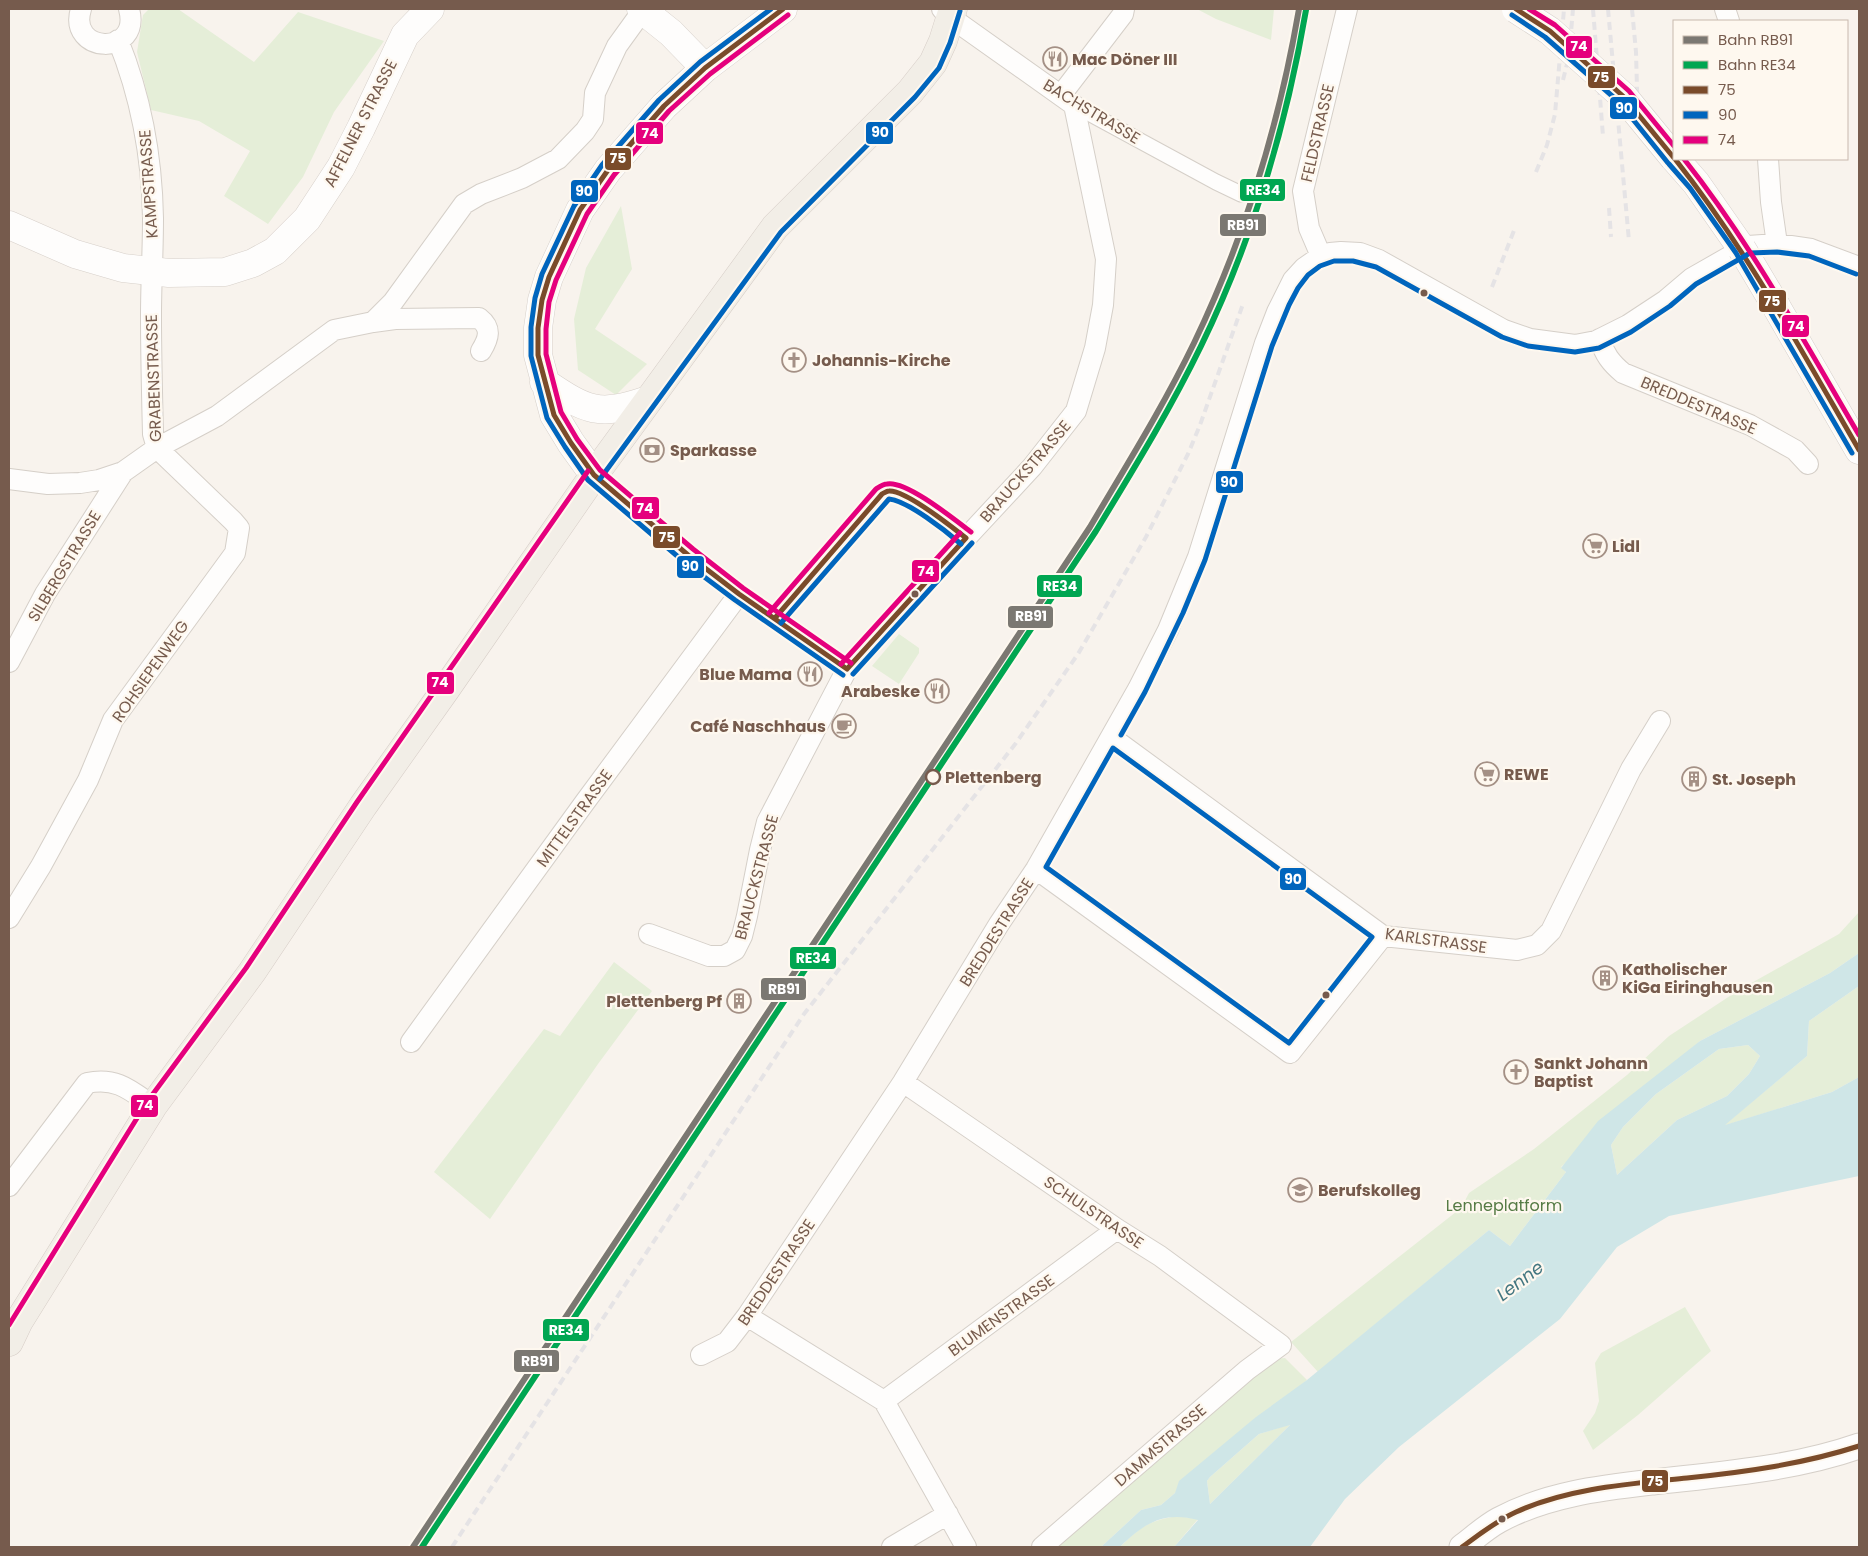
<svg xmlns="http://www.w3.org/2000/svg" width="1868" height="1556" font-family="Poppins,sans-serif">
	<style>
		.green { fill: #e5eed8 }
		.water { fill: #cfe6e7; fill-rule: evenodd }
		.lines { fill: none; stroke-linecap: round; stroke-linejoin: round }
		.pedestrian-casing { stroke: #d5cfc8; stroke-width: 17 }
		.minor-casing { stroke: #d5cfc8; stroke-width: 22 }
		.tertiary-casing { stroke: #d5cfc8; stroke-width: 27 }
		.secondary-casing { stroke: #d7d0ca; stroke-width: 29 }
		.primary-casing { stroke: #d6cdc7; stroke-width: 29 }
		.pedestrian { stroke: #fefdfc; stroke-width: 15 }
		.minor { stroke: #fefdfc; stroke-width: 20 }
		.tertiary { stroke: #fefdfc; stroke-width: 25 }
		.secondary { stroke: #fefdfc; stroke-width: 28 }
		.primary { stroke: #f2eee7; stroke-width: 28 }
		.rail { stroke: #e5e3e5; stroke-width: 4; stroke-dasharray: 8 5; stroke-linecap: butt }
		.secondary-bridge-casing { stroke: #d7d0ca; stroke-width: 29; stroke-linecap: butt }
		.secondary-bridge { stroke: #fefdfc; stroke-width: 28 }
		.bus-1-casing { stroke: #fef8ef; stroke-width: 9 }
		.bus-2-casing { stroke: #fef8ef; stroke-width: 9 }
		.bus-3-casing { stroke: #fef8ef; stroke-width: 9 }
		.bus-1 { stroke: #7a4b2a; stroke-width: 5 }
		.bus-2 { stroke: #0065bd; stroke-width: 5 }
		.bus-3 { stroke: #e5007d; stroke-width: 5 }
		.rail-1-casing { stroke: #fef8ef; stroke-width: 10 }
		.rail-2-casing { stroke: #fef8ef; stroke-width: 10 }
		.rail-1 { stroke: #7b7872; stroke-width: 6 }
		.rail-2 { stroke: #00a651; stroke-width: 6 }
		.bus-dot { fill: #765b4d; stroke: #fef8ef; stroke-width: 2 }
		.stop-dot { fill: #fef8ef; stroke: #765b4d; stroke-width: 2.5 }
		.labels { text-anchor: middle; stroke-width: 4.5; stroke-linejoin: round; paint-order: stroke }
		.poi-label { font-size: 16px; font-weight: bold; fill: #765b4d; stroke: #fef8ef; text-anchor: start }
		.street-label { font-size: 16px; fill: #765b4d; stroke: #fef8ef }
		.stop-label { font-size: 16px; font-weight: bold; fill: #765b4d; stroke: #fef8ef; text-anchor: start }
		.park-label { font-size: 16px; fill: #557b45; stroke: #fef8ef }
		.water-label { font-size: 18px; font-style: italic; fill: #447781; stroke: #fef8ef }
		.line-badge { stroke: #fef8ef; stroke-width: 2 }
		.badge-label { font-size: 14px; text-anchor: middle; font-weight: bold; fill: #fff }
	</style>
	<rect width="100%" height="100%" fill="#f8f3ed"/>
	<!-- green -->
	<path class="green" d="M149,9h29l76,53 44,-50 86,29 -50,71 -31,65 -35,47 -44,-28 26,-45 -51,-30 -48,-11 -14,-58 6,-37z
		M1197,9h77l-3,31 -55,-21z
		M621,206l11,63 -37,60 52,35 -31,31 -38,-25 -4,-51 12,-51z
		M899,634l20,14v5l-20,31 -27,-18z
		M1859,912v41l-29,20 -130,68 -139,126 5,5 -56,74 -21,-16 -171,142 -27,-30 170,-134 8,-15 65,-44 93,-74 42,-39 70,-46 100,-56z
		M614,962l38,29 -54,73 -108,155 -56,-47 110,-143 16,7z
		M1859,986v91l-27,15 -109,34 84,-70 2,-35z
		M1748,1045l12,11 -11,18 -22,22 -50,24 -60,55 -6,-30 12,-18 33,-33 63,-45z
		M1685,1307l26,44 -73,64 -45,35 -10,-19 12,-18 4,-12 -4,-38 6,-10z
		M1285,1358l22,22 -146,125 -20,5 -40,37h-47l209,-187z
		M1291,1424l-81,80 -3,-23 3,-4 49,-43z
		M1177,1516l21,3 -24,28h-54c20,-20 28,-26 57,-31z"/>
	<!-- water -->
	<path class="water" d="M1859,953v33l-50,35 -2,35 -82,69 107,-33 27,-15v99l-190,40 -52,31 -57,72 -161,128 -54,52 -35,48h-136l24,-27c-34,-9 -54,3 -78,27h-19l40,-37 20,-5 14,-12 4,-12 77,-64 51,-37 182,-150 21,16 56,-74 -5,-4 37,-47 102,-80 130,-68zM1748,1045l12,11 -11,18 -22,22 -50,24 -60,55 -6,-30 12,-18 33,-33 63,-45zM1290,1425l-80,79 -3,-23 3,-4 49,-43z"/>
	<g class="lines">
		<!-- pedestrian casing -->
		<g class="pedestrian-casing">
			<path id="pedestrian" d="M1074,105l142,77 25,12"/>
		</g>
		<!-- minor casing -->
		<g class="minor-casing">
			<path id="minor" d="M81,9c-14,45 61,48 48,0
				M1725,9l4,12
				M1061,95l62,-81 1,-5
				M1768,159l3,43 6,42
				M1321,256l-12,-28 -6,-37 44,-182
				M373,322l22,-3 84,-1c13,10 10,20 2,33
				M1600,339c4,15 11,24 23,34l127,52 45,25 13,14
				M594,475l94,80 51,39 108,75
				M9,479l39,5 32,-1 19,-3 24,-8 34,-24 60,-32 117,-86 39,-8 20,-20 71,-98 17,-10 41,-16 36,-19 27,-28 8,-12 2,-26 22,-47 26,-36
				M9,662l36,-68 78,-122
				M1111,737l272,199 134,14 20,-5 14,-14 80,-162 29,-48
				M1036,869l254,184 93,-117
				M9,918l32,-52 47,-86 25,-60 122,-167 4,-25 -6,-7 -76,-73 -4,-14c-1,-39 -2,-78 -2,-118 0,-32 2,-65 2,-98 -1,-61 -12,-121 -35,-178
				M649,934l60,22h15l11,-6 7,-14 5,-20 13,-66 7,-28 80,-153 68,-76 117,-126 44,-56 19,-63 8,-43 3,-46 -32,-154 -124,-88 -8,-8
				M411,1042l174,-240 154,-208
				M903,1082l214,147 43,27 121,89 -34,25 -205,177
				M9,1186l78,-103c30,-6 43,7 66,23
				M747,1316l137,85 82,146
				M701,1355l26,-13 20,-26 156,-234 96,-158 37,-55 102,-180 30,-59 30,-73 67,-214 12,-31 16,-32 11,-12 17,-12 9,-3 11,-1 19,1 19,7 125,70 26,9 45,6 21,-4 32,-16 38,-25 26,-22 56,-32 29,-2 34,5 48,18
				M884,1401l233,-172
				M892,1547l56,-33"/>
		</g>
		<!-- tertiary casing -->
		<g class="tertiary-casing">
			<path id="tertiary" d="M1462,1547c12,-9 24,-20 37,-27 48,-26 102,-32 154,-38 70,-8 140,-13 206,-36"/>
		</g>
		<!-- secondary casing -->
		<g class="secondary-casing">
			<path id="secondary" d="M641,9l30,24 34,35
				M1675,159l21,24 46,66
				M9,225l66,29 48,14 46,5 56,-1 28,-9 22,-12 32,-32 34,-52 20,-39 44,-93 25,-26
				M1776,306l83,144
				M544,382c43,29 54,35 104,18
				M594,475l-23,-32 -17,-28 -16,-60v-27l4,-28 7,-23 31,-67 28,-40 56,-64 41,-38 78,-59"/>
		</g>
		<!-- primary casing -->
		<g class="primary-casing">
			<path id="primary" d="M9,1342l10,-21 134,-215 99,-134 111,-166 83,-117 148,-214 181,-248 135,-135 23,-29 10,-22 10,-32"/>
		</g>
		<!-- pedestrian -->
		<use href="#pedestrian" class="pedestrian"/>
		<!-- minor -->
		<use href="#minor" class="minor"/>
		<!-- tertiary -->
		<use href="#tertiary" class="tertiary"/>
		<!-- secondary -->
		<use href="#secondary" class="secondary"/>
		<!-- primary -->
		<use href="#primary" class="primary"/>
		<!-- rail -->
		<path class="rail" d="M1593,9l10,127
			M1608,9l21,232
			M1632,9l4,43 2,74
			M1563,80l6,-24 4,-47
			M1536,172l11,-27 8,-31 9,-105
			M1609,208l2,29
			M1492,287l23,-59
			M452,1547l352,-533 212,-271 62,-89 68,-117 42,-83 12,-29 43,-121"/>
		<!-- secondary-bridge casing -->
		<g class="secondary-bridge-casing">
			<path id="secondary-bridge" d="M1516,9l34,22 74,66 50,61
				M1742,249l34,57"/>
		</g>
		<!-- secondary-bridge -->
		<use href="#secondary-bridge" class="secondary-bridge"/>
		<!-- bus-1 casing -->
		<g class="bus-1-casing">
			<path id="bus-1" d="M783,9l-78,59 -41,38 -56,64 -28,40 -31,67 -7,23 -4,28v27l16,60 17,28 23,32 94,80 51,39 108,75
				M1516,9l34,22 74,66 50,61
				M1675,159c72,91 126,191 184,291
				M775,618l107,-124c2,-1 5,-3 7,-3 17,-1 63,36 77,47
				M847,669l119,-131
				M1462,1547c18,-13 34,-26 54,-35 53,-24 114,-28 171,-34 59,-6 116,-14 172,-32"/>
		</g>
		<!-- bus-2 casing -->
		<g class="bus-2-casing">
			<path id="bus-2" d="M771,9l-71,53 -41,38 -57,65 -28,41 -32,68 -7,24 -4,29v29l16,62 18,29 23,33 95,81 52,39 108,75
				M1512,15l33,22 74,65 49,61
				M1669,164l21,24 46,65 116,200
				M600,479l181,-247 134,-135 24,-29 11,-25 10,-32
				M781,623l108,-124c19,2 57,32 72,45
				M853,674l119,-131
				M1121,735l24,-43 38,-79 22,-53 67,-214 17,-41 9,-17 10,-13 12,-9 14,-5h19l23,6 126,70 26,9 47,6 24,-4 32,-16 39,-26 26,-22 54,-31 27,-1 32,4 47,18
				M1113,748l259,189 -83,106 -243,-176z"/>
		</g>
		<!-- bus-3 casing -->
		<g class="bus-3-casing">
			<path id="bus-3" d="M1529,9l26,16 74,66 45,55
				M788,15l-78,59 -41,37 -55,64 -27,39 -31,66 -7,22 -3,27v25l15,58 16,27 23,31 93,79 50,39 108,75
				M1684,159c68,86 120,182 175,276
				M769,613l107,-124c3,-2 7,-5 11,-5 19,-4 68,36 84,48
				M841,664l119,-131
				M9,1325l138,-223 99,-134 111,-166 231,-331"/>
		</g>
		<!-- bus-1 -->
		<use href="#bus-1" class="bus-1"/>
		<!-- bus-2 -->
		<use href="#bus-2" class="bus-2"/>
		<!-- bus-3 -->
		<use href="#bus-3" class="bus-3"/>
		<!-- rail-1 casing -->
		<g class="rail-1-casing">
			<path id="rail-1" d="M413,1547l677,-1020c36,-61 73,-120 104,-184 51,-106 85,-218 105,-334"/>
		</g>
		<!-- rail-2 casing -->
		<g class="rail-2-casing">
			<path id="rail-2" d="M422,1547l674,-1016c37,-61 74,-121 105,-185 52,-107 85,-219 105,-336"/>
		</g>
		<!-- rail-1 -->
		<use href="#rail-1" class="rail-1"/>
		<!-- rail-2 -->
		<use href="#rail-2" class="rail-2"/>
	</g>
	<!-- icons -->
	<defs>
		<g id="restaurant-ring" transform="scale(1.25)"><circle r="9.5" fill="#fef8ef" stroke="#a49085" stroke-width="1.5"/><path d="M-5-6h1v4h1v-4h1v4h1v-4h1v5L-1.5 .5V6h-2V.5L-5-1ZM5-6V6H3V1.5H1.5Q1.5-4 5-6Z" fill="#a49085"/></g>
		<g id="church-ring" transform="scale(1.25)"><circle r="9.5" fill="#fef8ef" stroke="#a49085" stroke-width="1.5"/><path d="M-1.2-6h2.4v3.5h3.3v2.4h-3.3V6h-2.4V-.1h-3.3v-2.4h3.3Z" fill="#a49085"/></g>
		<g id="bank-ring" transform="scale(1.25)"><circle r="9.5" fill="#fef8ef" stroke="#a49085" stroke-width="1.5"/><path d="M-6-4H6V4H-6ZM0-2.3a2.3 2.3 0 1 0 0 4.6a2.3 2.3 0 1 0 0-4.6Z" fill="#a49085"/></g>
		<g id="supermarket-ring" transform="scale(1.25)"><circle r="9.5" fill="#fef8ef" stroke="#a49085" stroke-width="1.5"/><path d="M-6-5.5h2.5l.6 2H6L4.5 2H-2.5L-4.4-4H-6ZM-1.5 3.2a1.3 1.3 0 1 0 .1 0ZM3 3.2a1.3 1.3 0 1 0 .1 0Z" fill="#a49085"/></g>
		<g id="cafe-ring" transform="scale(1.25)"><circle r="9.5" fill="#fef8ef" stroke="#a49085" stroke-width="1.5"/><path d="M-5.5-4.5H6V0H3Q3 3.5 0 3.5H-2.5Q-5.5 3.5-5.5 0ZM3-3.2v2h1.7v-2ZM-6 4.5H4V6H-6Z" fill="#a49085"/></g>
		<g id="building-ring" transform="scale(1.25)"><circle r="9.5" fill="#fef8ef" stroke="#a49085" stroke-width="1.5"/><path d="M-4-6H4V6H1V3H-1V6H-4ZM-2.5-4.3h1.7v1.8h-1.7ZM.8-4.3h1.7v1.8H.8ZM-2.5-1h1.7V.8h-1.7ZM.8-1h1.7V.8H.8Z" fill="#a49085"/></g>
		<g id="school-ring" transform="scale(1.25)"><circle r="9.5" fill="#fef8ef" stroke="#a49085" stroke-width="1.5"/><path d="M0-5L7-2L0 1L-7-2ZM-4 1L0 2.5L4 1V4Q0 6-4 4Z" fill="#a49085"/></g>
	</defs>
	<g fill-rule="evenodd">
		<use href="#restaurant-ring" x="1055" y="59"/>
		<use href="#church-ring" x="794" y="360"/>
		<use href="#bank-ring" x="652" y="450"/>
		<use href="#supermarket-ring" x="1595" y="546"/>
		<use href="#restaurant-ring" x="810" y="674"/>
		<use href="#restaurant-ring" x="937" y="691"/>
		<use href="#cafe-ring" x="844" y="726"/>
		<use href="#supermarket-ring" x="1487" y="774"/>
		<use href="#building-ring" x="1694" y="779"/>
		<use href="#building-ring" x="1605" y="978"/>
		<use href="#building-ring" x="739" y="1001"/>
		<use href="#church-ring" x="1516" y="1072"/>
		<use href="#school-ring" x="1300" y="1190"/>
	</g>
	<!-- markers -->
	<g class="bus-dot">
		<circle cx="1424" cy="293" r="4.5"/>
		<circle cx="915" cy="594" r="4.5"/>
		<circle cx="1326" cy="995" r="4.5"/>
		<circle cx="1502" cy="1519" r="4.5"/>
	</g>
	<circle class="stop-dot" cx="933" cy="777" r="7"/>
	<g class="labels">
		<!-- poi labels -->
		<g class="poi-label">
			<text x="1072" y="65">Mac Döner III</text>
			<text x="812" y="366">Johannis-Kirche</text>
			<text x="670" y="456">Sparkasse</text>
			<text x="1612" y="552">Lidl</text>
			<text x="792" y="680" text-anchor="end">Blue Mama</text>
			<text x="920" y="697" text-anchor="end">Arabeske</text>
			<text x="826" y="732" text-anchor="end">Café Naschhaus</text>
			<text x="1504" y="780">REWE</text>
			<text x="1712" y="785">St. Joseph</text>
			<text x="1622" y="975">Katholischer<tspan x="1622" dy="18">KiGa Eiringhausen</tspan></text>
			<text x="722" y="1007" text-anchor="end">Plettenberg Pf</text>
			<text x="1534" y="1069">Sankt Johann<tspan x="1534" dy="18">Baptist</tspan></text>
			<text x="1318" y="1196">Berufskolleg</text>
		</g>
		<!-- street labels -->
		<g class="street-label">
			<text transform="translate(1092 111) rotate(31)" y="6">BACHSTRASSE</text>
			<text transform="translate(360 123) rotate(-63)" y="6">AFFELNER STRASSE</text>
			<text transform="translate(1317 133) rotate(-77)" y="6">FELDSTRASSE</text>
			<text transform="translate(148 184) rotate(-94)" y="6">KAMPSTRASSE</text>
			<text transform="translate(153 378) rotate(-92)" y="6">GRABENSTRASSE</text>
			<text transform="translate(1699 405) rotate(23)" y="6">BREDDESTRASSE</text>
			<text transform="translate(1025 471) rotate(-49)" y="6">BRAUCKSTRASSE</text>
			<text transform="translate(64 566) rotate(-59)" y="6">SILBERGSTRASSE</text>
			<text transform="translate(150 671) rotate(-55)" y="6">ROHSIEPENWEG</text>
			<text transform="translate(574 818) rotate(-54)" y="6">MITTELSTRASSE</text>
			<text transform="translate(756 877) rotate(-75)" y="6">BRAUCKSTRASSE</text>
			<text transform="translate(996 932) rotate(-58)" y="6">BREDDESTRASSE</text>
			<text transform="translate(1436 940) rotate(8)" y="6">KARLSTRASSE</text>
			<text transform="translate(1094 1212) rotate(34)" y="6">SCHULSTRASSE</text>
			<text transform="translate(776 1272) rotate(-56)" y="6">BREDDESTRASSE</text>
			<text transform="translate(1001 1315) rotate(-36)" y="6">BLUMENSTRASSE</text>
			<text transform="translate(1160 1445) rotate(-41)" y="6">DAMMSTRASSE</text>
		</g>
		<!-- stop labels -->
		<g class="stop-label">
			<text x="945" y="783">Plettenberg</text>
		</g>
		<!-- park labels -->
		<g class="park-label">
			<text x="1504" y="1211">Lenneplatform</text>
		</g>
		<!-- water labels -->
		<g class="water-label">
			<text transform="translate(1520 1281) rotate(-37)" y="6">Lenne</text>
		</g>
	</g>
	<g class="line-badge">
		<rect x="1565" y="35" width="28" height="24" rx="5" fill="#e5007d"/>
		<rect x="1587" y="65" width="29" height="24" rx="5" fill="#7a4b2a"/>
		<rect x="1609" y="96" width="29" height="24" rx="5" fill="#0065bd"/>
		<rect x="865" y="121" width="29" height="24" rx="5" fill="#0065bd"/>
		<rect x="635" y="121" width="29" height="24" rx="5" fill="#e5007d"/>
		<rect x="604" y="147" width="28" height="24" rx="5" fill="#7a4b2a"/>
		<rect x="1239" y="178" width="47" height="24" rx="5" fill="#00a651"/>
		<rect x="570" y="179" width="29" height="24" rx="5" fill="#0065bd"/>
		<rect x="1219" y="213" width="48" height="24" rx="5" fill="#7b7872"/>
		<rect x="1758" y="289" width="29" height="24" rx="5" fill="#7a4b2a"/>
		<rect x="1781" y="314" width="29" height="24" rx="5" fill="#e5007d"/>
		<rect x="1215" y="470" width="29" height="24" rx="5" fill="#0065bd"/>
		<rect x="631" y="496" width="29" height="24" rx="5" fill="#e5007d"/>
		<rect x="652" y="525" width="29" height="24" rx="5" fill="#7a4b2a"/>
		<rect x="676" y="555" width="29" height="24" rx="5" fill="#0065bd"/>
		<rect x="911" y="559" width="29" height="24" rx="5" fill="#e5007d"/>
		<rect x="1036" y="574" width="47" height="24" rx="5" fill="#00a651"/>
		<rect x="1007" y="605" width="47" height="24" rx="5" fill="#7b7872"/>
		<rect x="426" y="671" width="29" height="24" rx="5" fill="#e5007d"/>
		<rect x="1279" y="867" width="28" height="24" rx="5" fill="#0065bd"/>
		<rect x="789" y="946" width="48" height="24" rx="5" fill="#00a651"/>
		<rect x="760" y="977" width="47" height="24" rx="5" fill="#7b7872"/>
		<rect x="130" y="1094" width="29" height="24" rx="5" fill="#e5007d"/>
		<rect x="542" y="1318" width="48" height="24" rx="5" fill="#00a651"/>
		<rect x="513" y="1349" width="47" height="24" rx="5" fill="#7b7872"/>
		<rect x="1641" y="1469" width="28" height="24" rx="5" fill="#7a4b2a"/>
	</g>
	<g class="badge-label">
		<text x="1579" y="51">74</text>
		<text x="1601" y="82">75</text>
		<text x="1624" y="113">90</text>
		<text x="880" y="137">90</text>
		<text x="650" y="138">74</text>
		<text x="618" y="163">75</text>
		<text x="1263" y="195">RE34</text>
		<text x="584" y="196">90</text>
		<text x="1243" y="230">RB91</text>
		<text x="1772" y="306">75</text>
		<text x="1796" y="331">74</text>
		<text x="1229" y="487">90</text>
		<text x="645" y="513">74</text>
		<text x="667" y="542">75</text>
		<text x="690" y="571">90</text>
		<text x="926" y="576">74</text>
		<text x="1060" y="591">RE34</text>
		<text x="1031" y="621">RB91</text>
		<text x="440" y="687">74</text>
		<text x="1293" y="884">90</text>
		<text x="813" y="963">RE34</text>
		<text x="784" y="994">RB91</text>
		<text x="145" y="1110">74</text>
		<text x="566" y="1335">RE34</text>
		<text x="537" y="1366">RB91</text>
		<text x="1655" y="1486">75</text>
	</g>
	<!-- border -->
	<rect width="1868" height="1556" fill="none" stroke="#765b4d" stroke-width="20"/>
	<!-- legend -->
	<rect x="1673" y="20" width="175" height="140" fill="#fef8ef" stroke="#c8b9ae"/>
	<rect x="1683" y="36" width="25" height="8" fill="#7b7872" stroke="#c8b9ae"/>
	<text x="1718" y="45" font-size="15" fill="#765b4d">Bahn RB91</text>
	<rect x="1683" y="61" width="25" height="8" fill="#00a651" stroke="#c8b9ae"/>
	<text x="1718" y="70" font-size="15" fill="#765b4d">Bahn RE34</text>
	<rect x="1683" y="86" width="25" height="8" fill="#7a4b2a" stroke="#c8b9ae"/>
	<text x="1718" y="95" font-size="15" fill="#765b4d">75</text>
	<rect x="1683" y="111" width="25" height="8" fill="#0065bd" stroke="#c8b9ae"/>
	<text x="1718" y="120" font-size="15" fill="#765b4d">90</text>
	<rect x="1683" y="136" width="25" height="8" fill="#e5007d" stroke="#c8b9ae"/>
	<text x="1718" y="145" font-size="15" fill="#765b4d">74</text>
</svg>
